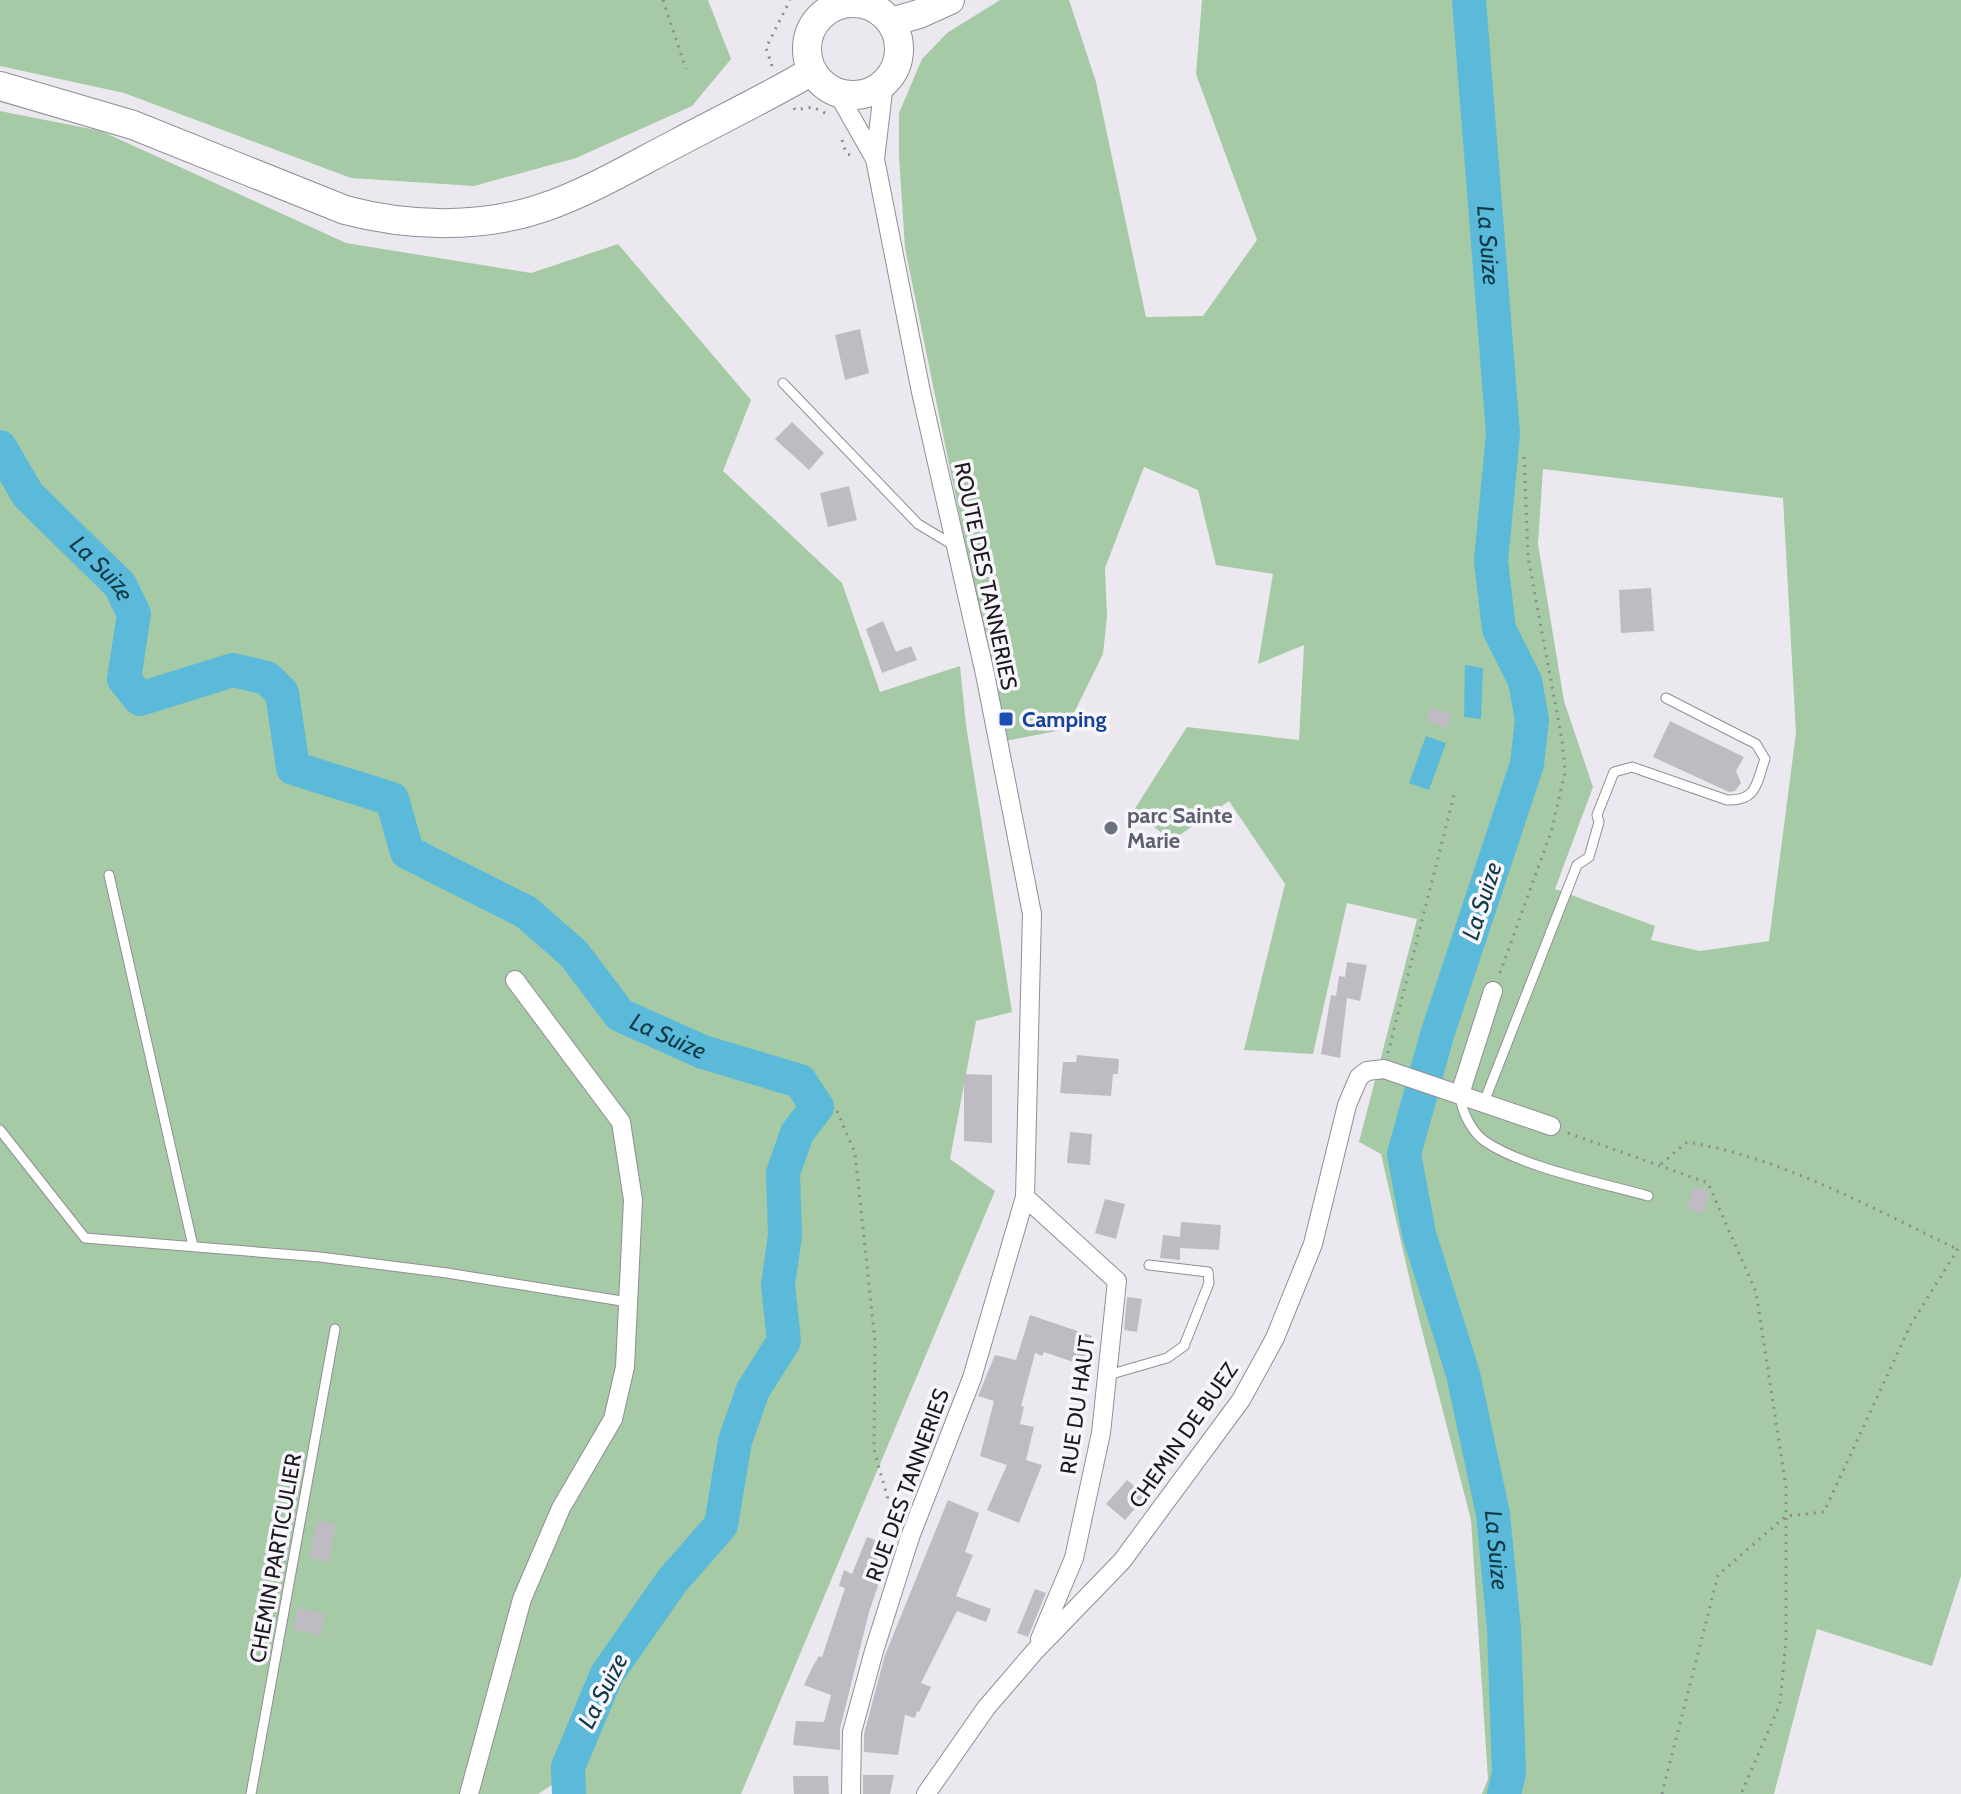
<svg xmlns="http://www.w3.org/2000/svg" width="1961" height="1794" font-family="Cabin,sans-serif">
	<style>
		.green { fill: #a5caa5; fill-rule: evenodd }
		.water { fill: #5bbad9 }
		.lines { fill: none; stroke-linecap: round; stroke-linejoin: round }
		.river { stroke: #5bbad9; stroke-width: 34 }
		.building { fill: #bebcc2 }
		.service-casing { stroke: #918e94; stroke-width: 11 }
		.minor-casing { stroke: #918e94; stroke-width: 20 }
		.primary-casing { stroke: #918e94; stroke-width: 30 }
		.path { stroke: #8d8b8f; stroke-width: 3; stroke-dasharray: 2 6; stroke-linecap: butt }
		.service { stroke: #fff; stroke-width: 9 }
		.minor { stroke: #fff; stroke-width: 18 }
		.primary { stroke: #fff; stroke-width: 28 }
		.transit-dot { fill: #1a4fb4; stroke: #f8f6fc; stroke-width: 3 }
		.worship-dot { fill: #6b7280; stroke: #f8f6fc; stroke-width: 3 }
		.labels { text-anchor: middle; stroke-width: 7; stroke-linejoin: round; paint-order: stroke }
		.street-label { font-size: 22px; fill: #1b1a1c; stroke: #f8f6fc }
		.transit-label { font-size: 22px; font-weight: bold; fill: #164399; stroke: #f8f6fc; text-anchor: start }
		.worship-label { font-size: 22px; font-weight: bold; fill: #5b616d; stroke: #f8f6fc; text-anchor: start }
		.water-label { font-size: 24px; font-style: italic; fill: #0f3a48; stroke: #f8f6fc }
	</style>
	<rect width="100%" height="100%" fill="#ebe9ef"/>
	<!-- green -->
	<path class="green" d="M0,0h708l23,59 -39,47 -116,52 -102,28 -123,-8 -227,-85 -124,-27z
		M1000,0h69l27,82 50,235 57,-1 54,-76 -61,-166 6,-74h759v1576l-29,90 -115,-37 -43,165h-292l6,-15 -17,-259 -56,-217 -34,-149 -22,-12 58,-223 -70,-16 -34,151 -69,-4 41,-166 -56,-83 -58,40 -37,-31 53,-83 112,13 5,-95 -46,19 15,-90 -57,-9 -18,-75 -54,-23 -39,101 2,48 -4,38 -37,75 -60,12 -11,-67 -18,-73 -72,-353 -6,-92v-43l23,-54 25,-26zM1543,469l240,29 13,235 -27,208 -69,10 -49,-11 4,-14 -100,-37 38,-102 -29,-86 -26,-157z
		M0,111l101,20 245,112 185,30 87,-29 133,156 -28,71 119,112 38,109 80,-26 6,59 46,287 -36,9 -26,138 45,32 -254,603h-165l-3,-16h-10l-25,16h-538z"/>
	<!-- water -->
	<path class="water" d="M1465,665l18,3 -2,51 -17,-2z
		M1426,736l20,7 -17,47 -20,-7z"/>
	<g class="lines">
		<!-- river -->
		<g class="river">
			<path id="s1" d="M1469,0l34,434 -12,127 8,68 26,52 7,39 -5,44 -90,271 -33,119 15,80 44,140 30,140 11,115 5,144 -5,21"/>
			<path id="s2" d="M0,447l28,48 92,90 14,29 -10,65 16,20 93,-29 34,8 15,15 11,75 99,31 15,53 119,60 48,42 46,61 83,37 97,29 17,26 -20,26 -14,40 2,62 -7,50 6,56 -31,49 -18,51 -14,84 -49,56 -65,93 -39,93 1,27"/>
		</g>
	</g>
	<!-- building -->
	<path class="building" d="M860,329l9,44 -24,7 -10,-45z
		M792,422l32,31 -15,17 -34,-31z
		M849,486l8,34 -29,7 -8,-34z
		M1651,588l3,43 -33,2 -2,-43z
		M883,621l13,31 15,-6 6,14 -35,13 -16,-44z
		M1430,707l21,7 -4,14 -20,-6z
		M1670,721l74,36 -8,14 5,12 -6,8 -6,1 -76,-35z
		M1347,962l20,3 -7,36 -13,-3 -7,60 -19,-4 10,-59 5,1 3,-20 6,1z
		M1077,1055l42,4 -1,15h-5l-2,22 -51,-3 3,-31h13z
		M964,1074l28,1v68l-28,-2z
		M1070,1132l22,2 -2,31 -23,-2z
		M1693,1186l16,5 -5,23 -17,-5z
		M1105,1199l20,5 -9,35 -21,-6z
		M1181,1222l40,3 -2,25 -39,-2v12l-20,-2 3,-23 17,2z
		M1127,1297l15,2 -5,33 -13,-2z
		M1030,1315l62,21 -10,29 -38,-13 -2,4 -7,-3 -14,53 3,1 -4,17 14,3 -8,33 16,5 -23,58 -32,-13 20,-45 -27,-9 14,-55 -16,-5 17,-41 21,5z
		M1127,1480l19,16 -21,24 -19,-16z
		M948,1500l31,13 -14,39 8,3 -17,41 35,13 -5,13 -29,-11 -36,72 10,4 -12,25 -2,-1 -2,7 -10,-3 -7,40 -34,-3v-18l21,-79z
		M317,1521l19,3 -7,38 -20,-4z
		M867,1537l17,6 -14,36 9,4 -10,29 -29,117v21l-47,-5 3,-24 28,1 7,-27 -27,-10 9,-19 6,-10 3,1 23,-69 -6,-2 5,-16 8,4z
		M1035,1589l11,4 -18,44 -11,-4z
		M297,1608l28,5 -4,22 -28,-5z
		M863,1775h31l-4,19h-27z
		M793,1776h35l1,18h-35z"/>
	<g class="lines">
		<!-- service casing -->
		<g class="service-casing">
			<path id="service" d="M783,383l135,141 35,21
				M109,875l84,371
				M1460,1094c1,17 12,39 26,48 39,26 116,41 162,54
				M1484,1102l93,-237 12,-8 10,-35 -2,-7 17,-43 18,-5 95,33c30,1 29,-16 38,-41l-9,-15 -90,-46
				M0,1130l85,108 235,19 127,16 181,29
				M1108,1375l59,-17 17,-12 25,-63 -1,-11 -59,-7
				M251,1794l84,-465"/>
		</g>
		<!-- minor casing -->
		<g class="minor-casing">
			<path id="minor" d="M837,92l38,67 46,233 64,282 47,240 -7,283 -53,181 -62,159 -36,114 -22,81 -1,62
				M875,159l9,-76
				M1460,1094l33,-103
				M1025,1197l92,84 -16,152 -27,125 -34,81
				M469,1794l53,-195 39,-91 52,-89 12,-52 8,-167 -12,-78 -106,-142
				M926,1794l60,-86 49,-57 87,-90 119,-161 34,-62 38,-94 34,-139 12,-28 8,-6 17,-2 167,57"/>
		</g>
		<!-- primary casing -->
		<g class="primary-casing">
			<path id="primary" d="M807 49a46 46 0 1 1 92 0a46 46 0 1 1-92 0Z
				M891,22l28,-8 31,-14
				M0,86l133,39 212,85c64,17 137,19 200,-3 46,-16 89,-42 132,-64 45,-24 91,-46 135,-72"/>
		</g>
		<!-- path -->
		<path class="path" d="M663,0l23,69
			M772,66l-6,-18 24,-48
			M794,108l1,2 18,-3 14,7
			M842,140l4,13 6,3
			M1500,973l52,-144 13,-57 -3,-32 -34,-183 -4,-106
			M1388,1053l66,-258
			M837,1111l18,42 20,188 -1,109 14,49 12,14
			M1568,1133l140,50 48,109 30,195v152l-6,65 -39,90
			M1661,1164l26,-22c96,16 185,66 272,108
			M1662,1794l56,-219 68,-59 38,-4 86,-186 51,-82"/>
		<!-- service -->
		<use href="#service" class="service"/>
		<!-- minor -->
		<use href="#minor" class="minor"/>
		<!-- primary -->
		<use href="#primary" class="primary"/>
	</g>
	<!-- markers -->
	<rect class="transit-dot" x="998" y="711" width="16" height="16" rx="4"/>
	<circle class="worship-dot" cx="1111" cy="828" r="8"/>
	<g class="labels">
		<!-- street labels -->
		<g class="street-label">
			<text transform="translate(986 576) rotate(78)" y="8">ROUTE DES TANNERIES</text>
			<text transform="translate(1077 1405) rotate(-82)" y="8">RUE DU HAUT</text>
			<text transform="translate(1183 1435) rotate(-55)" y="8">CHEMIN DE BUEZ</text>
			<text transform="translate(907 1485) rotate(-70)" y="8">RUE DES TANNERIES</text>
			<text transform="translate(275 1558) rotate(-80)" y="8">CHEMIN PARTICULIER</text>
		</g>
		<!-- transit labels -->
		<g class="transit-label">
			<text x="1022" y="727">Camping</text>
		</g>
		<!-- worship labels -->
		<g class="worship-label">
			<text x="1127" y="823">parc Sainte<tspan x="1127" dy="25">Marie</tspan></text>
		</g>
		<!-- water labels -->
		<g class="water-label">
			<text dy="8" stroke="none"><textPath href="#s1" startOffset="246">La Suize</textPath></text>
			<text dy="8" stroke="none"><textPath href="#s2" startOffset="160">La Suize</textPath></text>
			<text transform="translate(1482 901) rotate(-72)" y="8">La Suize</text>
			<text dy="8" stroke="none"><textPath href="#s2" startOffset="1022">La Suize</textPath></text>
			<text dy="8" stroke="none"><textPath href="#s1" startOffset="1590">La Suize</textPath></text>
			<text transform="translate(603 1691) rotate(-63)" y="8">La Suize</text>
		</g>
	</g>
</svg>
